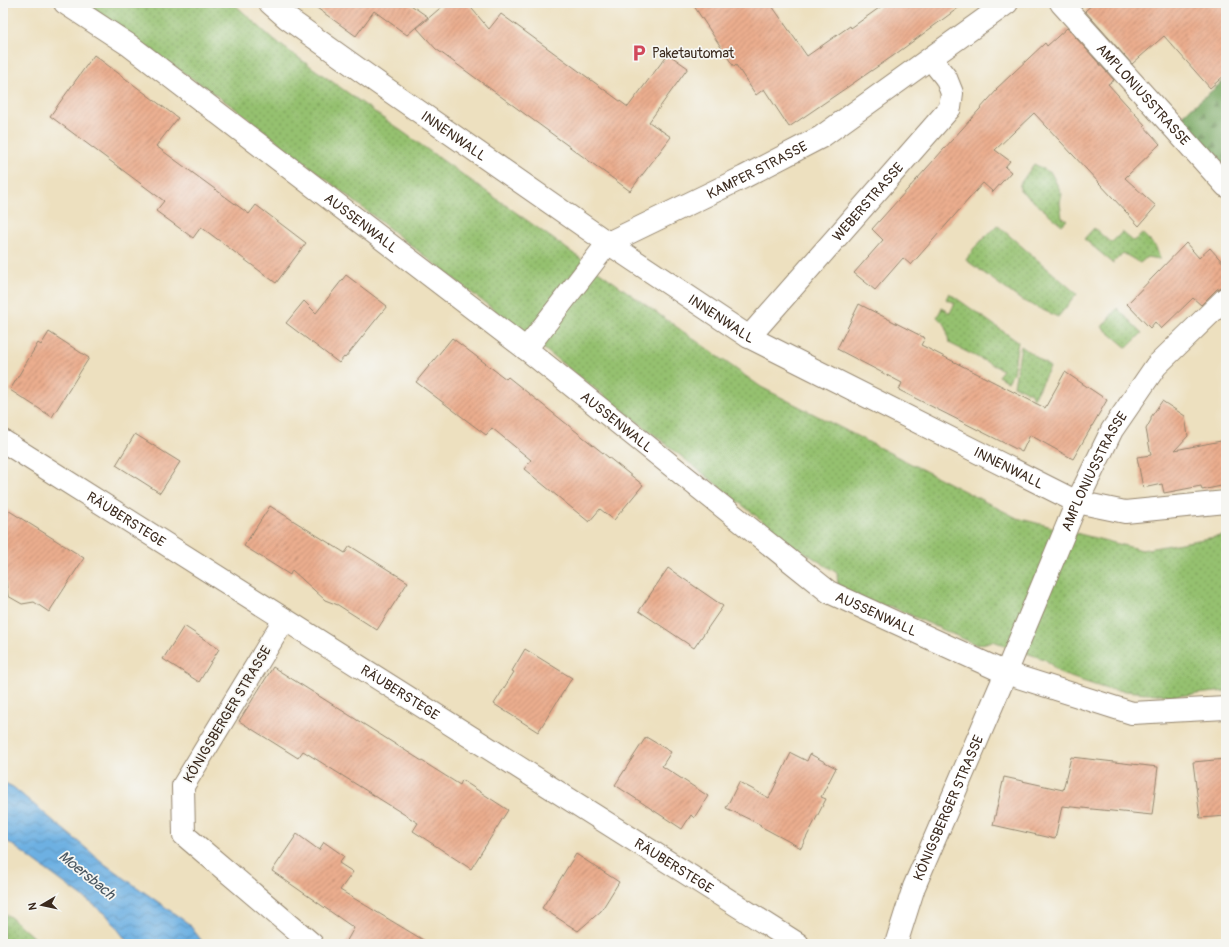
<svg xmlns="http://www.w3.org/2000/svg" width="1229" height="947" font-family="Pangolin,sans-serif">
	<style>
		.grass { fill: url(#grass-dots); stroke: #687646 }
		.forest { fill: url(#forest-firs); stroke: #5a6840 }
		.water { fill: url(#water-waves); stroke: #546d80 }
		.building { fill: url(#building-hatch) }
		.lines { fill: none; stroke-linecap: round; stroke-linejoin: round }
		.minor-casing { stroke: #94856e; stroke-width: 24 }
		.tertiary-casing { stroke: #94856e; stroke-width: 24 }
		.minor { stroke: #fff; stroke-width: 22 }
		.tertiary { stroke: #fff; stroke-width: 22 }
		.labels { text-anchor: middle; stroke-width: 3.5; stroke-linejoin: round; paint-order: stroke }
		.poi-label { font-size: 14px; fill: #3b2a1e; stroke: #f6f6f2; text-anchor: start }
		.street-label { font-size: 14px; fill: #3b2a1e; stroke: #f6f6f2 }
		.water-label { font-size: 15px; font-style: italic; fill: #4c5963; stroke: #f6f6f2 }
	</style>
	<defs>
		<pattern id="grass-dots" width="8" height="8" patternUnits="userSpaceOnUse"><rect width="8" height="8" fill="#95c16f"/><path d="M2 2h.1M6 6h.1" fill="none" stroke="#7b9d5b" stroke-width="1.8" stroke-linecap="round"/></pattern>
		<pattern id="forest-firs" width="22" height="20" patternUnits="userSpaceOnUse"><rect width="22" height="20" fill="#78a762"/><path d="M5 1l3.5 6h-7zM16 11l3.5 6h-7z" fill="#648850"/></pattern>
		<pattern id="water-waves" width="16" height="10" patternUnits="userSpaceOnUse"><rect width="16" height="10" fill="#6db0e2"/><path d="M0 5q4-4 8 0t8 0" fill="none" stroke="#5b8fb7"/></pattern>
		<pattern id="building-hatch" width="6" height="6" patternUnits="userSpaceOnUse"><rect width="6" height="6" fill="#ebad8e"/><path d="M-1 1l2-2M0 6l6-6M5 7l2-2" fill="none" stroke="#c08d73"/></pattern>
	</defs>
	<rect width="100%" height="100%" fill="#f6f6f2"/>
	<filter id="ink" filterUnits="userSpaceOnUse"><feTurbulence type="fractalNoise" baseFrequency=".025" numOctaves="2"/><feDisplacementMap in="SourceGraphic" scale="8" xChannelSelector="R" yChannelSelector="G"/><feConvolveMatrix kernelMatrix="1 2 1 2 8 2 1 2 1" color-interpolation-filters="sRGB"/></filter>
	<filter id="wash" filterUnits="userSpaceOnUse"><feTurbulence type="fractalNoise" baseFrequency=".012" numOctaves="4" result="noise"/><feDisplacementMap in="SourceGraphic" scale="16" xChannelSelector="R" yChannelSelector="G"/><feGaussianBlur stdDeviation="0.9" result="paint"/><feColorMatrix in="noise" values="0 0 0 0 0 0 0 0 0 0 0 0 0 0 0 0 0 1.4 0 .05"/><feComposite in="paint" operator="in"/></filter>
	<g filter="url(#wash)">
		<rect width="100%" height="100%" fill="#ede0bf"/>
		<!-- grass -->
		<path class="grass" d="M83,3h150l42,38 486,346 256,131 125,32 84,-15v156l-50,5 -69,-7 -46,-15 -15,-14 -53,-19 -16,4 -87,-39 -16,1 -36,-21 -1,-13 -47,-30 -119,-95 -435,-339z
			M1034,164l17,9 11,21 -2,9 2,15 5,2 -5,5 -42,-35v-6z
			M997,225l80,69 -19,23 -37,-17 -55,-40 8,-12z
			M1094,228l17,15 11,-11 11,9 10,-7 13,13 4,12 -13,-2 -7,6 -17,-10 -10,10 -29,-24z
			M949,293l69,49 -5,31 -5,9 -10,-6 5,-6 -54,-27 -3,-17 -9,-9 5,-9 8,5 5,-10 -9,-4z
			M1117,308l25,25 -15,15 -25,-21z
			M1021,346l29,21 -17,32 -2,-6 -17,-7z
			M3,913l6,3 32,28h-38z"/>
		<!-- forest -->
		<path class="forest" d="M1226,79v87l-47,-48z"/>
		<!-- water -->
		<path class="water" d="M3,782l10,5 93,78 83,59 15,20h-75l-23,-30 -103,-76z"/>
		<g id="blocks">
			<!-- building -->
			<path class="building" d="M310,3h98l20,14 -21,18 -33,-24 -18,25z
				M446,3h21l22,26 12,-15 127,93 40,-53 20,14 -39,54 22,15 -41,54 -194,-142 -19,-21z
				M692,3h78l37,53 43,-30 1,2 35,-25h79l-72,53 -104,71 -25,-38 -8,6 -20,-30 -2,2z
				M1094,3h132v71l-16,14 -46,-52 -32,28 -47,-53z
				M1067,28l47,52 -6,4 37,41 -1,1 16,18 -35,34 31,28 -17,20 -105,-113 -39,37 15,11 -5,6 6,5 -18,20 -10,-9 -72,82 -8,-7 -28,32 -21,-17 29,-33 -11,-11 125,-139 -1,-1 49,-46 2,3z
				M94,55l84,63 -22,28 93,68 7,-9 50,38 -30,40 -75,-56 -8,11 -37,-27 8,-10 -114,-85z
				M1186,243l13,15 11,-10 16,18v20h-3l-6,3 -16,16 -8,-7 -32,31 -6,-7 -5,6 -23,-24z
				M346,275l41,31 -42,52 -1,-1 -5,6 -53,-40 18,-22 12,12z
				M859,304l66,34 -4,7 124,63 20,-36 42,28 -34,59 -43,-24 -8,17 -123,-62 3,-7 -65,-34z
				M49,332l40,26 -37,59 -42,-27 28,-47 3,2z
				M452,338l54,41 2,-2 135,108 -29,35 -14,-11 -11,13 -65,-53 7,-9 -39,-32 -6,7 -70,-53z
				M1162,401l23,15 3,20 -13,14 51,-10v45l-24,5 -1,-4 -37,7 -2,-9 -19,4 -6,-31 14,-2 -5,-26 5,-9v-3z
				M135,434l45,28 -20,31 -44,-28z
				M270,506l75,47 5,-7 58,36 -31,48 -39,-25 -13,-5 -33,-30 -2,5 -46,-29z
				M3,507l81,51 -35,54 -15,-10 -12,2 -14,-8 -5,-34z
				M668,568l55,38 -29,42 -55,-37z
				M184,626l35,23 -20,33 -36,-23z
				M525,649l47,29 -34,54 -44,-28 20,-32 -2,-1z
				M273,667l187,118 2,-5 46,30 -37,59 -58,-38 5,-8 -115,-72 -5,7 -59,-37z
				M646,737l25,15 -9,14 46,30 -14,22 -3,-3 -9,14 -67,-44z
				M791,753l16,8 3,-7 26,14 -15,29 5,2 -25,49 -41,-22 1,-1 -35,-17 13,-26 30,16z
				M1071,757l87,10 -6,48 -90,-9 -7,33 -62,-14 11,-48 59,13z
				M1226,759v57l-26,2 -7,-56z
				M297,834l22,16 5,-8 20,14 -5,7 14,9 -13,18 90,54h-85l9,-16 -82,-57z
				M576,854l43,28 -18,29 -23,20 -36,-23z"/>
		</g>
	</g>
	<g filter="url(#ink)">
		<use href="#blocks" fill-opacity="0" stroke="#94856e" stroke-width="1"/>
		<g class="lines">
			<!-- minor casing -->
			<g class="minor-casing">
				<g id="minor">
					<path id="s1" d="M1061,3l165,183"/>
					<path id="s2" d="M749,337l201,-229 2,-15 -6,-15 -15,-19"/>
					<path id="s3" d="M526,349l82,-106 136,-66 77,-40 186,-134"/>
					<path id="s4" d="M3,441l795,503"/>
					<path d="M284,620l-101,166 1,49 128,109"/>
					<path id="s5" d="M896,944l18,-57 92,-214 71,-171 35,-72 44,-64 70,-68"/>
				</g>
			</g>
			<!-- tertiary casing -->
			<g class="tertiary-casing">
				<g id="tertiary">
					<path id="s6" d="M65,3l64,42 397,304 303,243 177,81 126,40 94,-5"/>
					<path id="s7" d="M270,3l17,15 91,65 230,160 141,94 328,165 48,10 101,-10"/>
				</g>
			</g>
			<!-- minor -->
			<use href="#minor" class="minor"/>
			<!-- tertiary -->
			<use href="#tertiary" class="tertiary"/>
		</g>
	</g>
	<!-- icons -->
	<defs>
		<g id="parking-bare" transform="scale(1.38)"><path d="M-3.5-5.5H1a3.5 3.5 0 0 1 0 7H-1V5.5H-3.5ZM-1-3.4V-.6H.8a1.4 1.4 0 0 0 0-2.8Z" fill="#d1495b" stroke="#f6f6f2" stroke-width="2.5" paint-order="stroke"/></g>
	</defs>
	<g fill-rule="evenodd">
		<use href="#parking-bare" x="639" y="53"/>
	</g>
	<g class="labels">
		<!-- poi labels -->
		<g class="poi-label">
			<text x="652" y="58">Paketautomat</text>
		</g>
		<!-- street labels -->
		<g class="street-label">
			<text dy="5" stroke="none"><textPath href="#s1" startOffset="123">AMPLONIUSSTRASSE</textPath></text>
			<text dy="5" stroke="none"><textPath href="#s7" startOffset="227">INNENWALL</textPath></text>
			<text dy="5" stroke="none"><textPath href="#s3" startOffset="300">KAMPER STRASSE</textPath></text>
			<text dy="5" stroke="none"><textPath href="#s2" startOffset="180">WEBERSTRASSE</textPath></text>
			<text dy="5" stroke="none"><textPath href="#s6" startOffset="369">AUSSENWALL</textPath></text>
			<text dy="5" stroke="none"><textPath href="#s7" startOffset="551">INNENWALL</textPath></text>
			<text dy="5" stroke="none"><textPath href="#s6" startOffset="693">AUSSENWALL</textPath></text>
			<text dy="5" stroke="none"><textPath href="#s7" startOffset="875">INNENWALL</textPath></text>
			<text dy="5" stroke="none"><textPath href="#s5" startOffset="513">AMPLONIUSSTRASSE</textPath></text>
			<text dy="5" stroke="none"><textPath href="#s4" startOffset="146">RÄUBERSTEGE</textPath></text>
			<text dy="5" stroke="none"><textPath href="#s6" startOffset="1017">AUSSENWALL</textPath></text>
			<text dy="5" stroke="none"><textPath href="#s4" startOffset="470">RÄUBERSTEGE</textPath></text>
			<text transform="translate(227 714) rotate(-59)" y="5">KÖNIGSBERGER STRASSE</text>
			<text dy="5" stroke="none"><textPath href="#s5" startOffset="146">KÖNIGSBERGER STRASSE</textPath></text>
			<text dy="5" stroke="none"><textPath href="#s4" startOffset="794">RÄUBERSTEGE</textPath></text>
		</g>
		<!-- water labels -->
		<g class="water-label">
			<text transform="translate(87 875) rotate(39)" y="5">Moersbach</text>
		</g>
	</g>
	<!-- margin -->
	<rect width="1229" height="947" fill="none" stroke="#f6f6f2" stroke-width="16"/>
	<!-- north arrow -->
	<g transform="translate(42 905) rotate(261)" stroke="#f6f6f2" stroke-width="3" paint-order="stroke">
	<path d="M0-3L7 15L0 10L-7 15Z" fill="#3b2a1e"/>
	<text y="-6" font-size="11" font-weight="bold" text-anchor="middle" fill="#3b2a1e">N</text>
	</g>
</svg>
